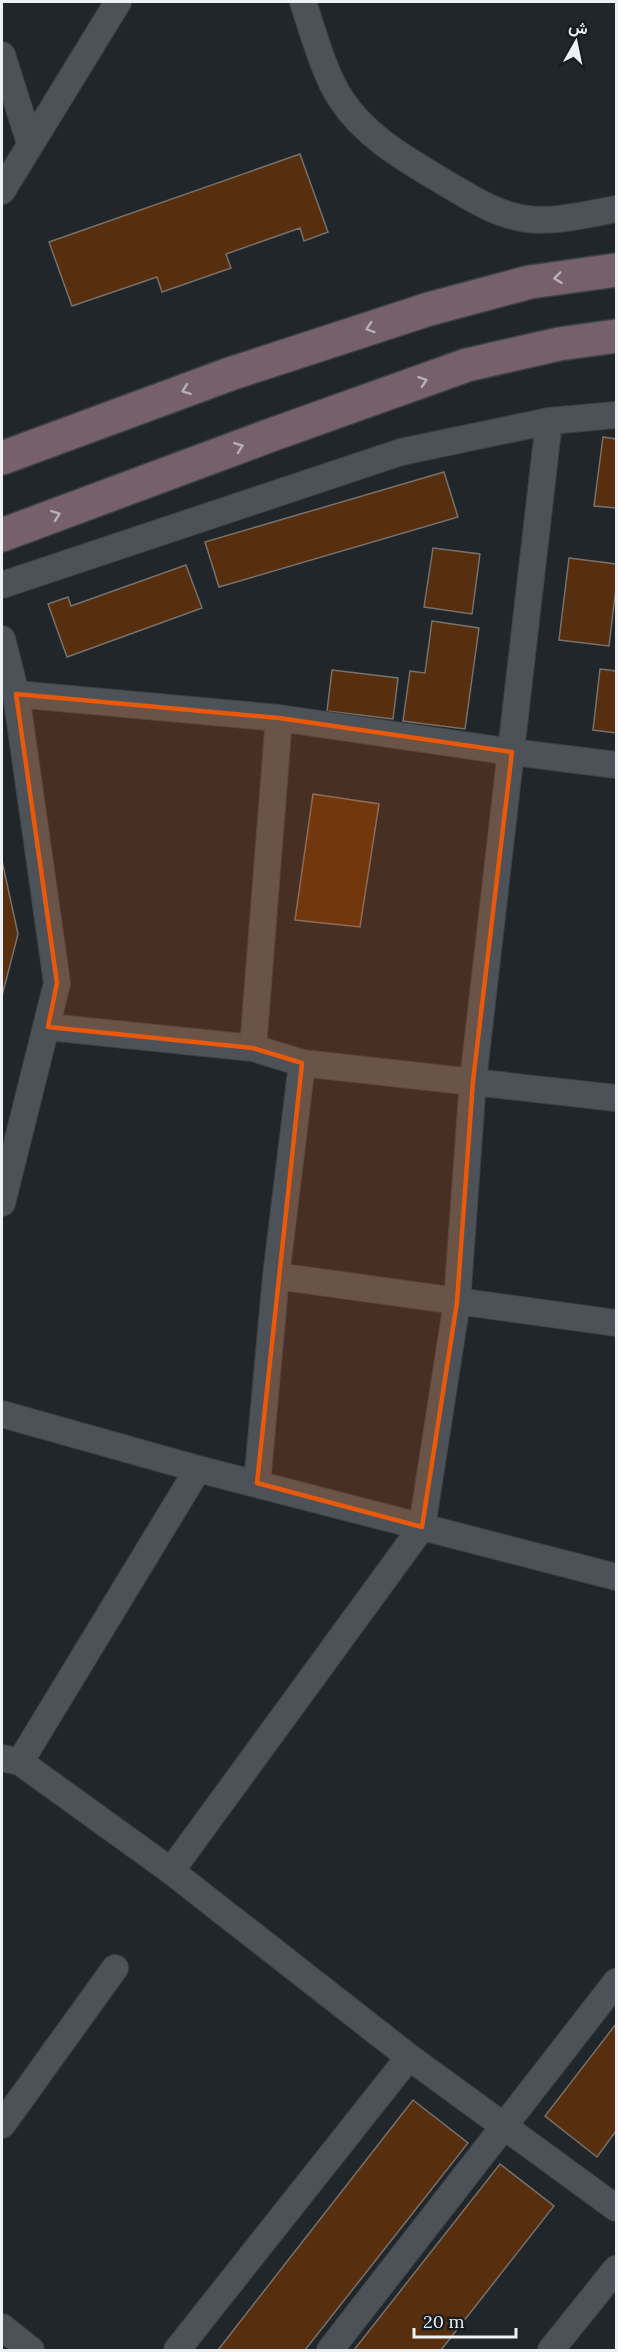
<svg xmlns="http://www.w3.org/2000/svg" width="618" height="2352" font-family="Lora,Vazirmatn,serif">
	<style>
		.building { fill: #572f0e; stroke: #77706b; stroke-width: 1.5 }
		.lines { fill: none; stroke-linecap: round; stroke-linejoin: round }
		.minor-casing { stroke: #3b4144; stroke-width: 28 }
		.secondary-casing { stroke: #3b4144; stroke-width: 36 }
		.minor { stroke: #4c5257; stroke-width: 26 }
		.secondary { stroke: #75606b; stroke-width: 33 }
		.oneway { stroke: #b7b0b6 }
		.marked { fill: #e8590c; fill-opacity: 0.2; stroke: #e8590c; stroke-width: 4.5; stroke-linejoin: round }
	</style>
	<rect width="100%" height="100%" fill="#20262a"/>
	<!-- building -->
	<path class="building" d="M300,154l28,78 -24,9 -4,-13 -74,26 5,14 -69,24 -5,-15 -85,29 -23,-64z
		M603,437l13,2v69l-22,-2z
		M444,472l14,45 -239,70 -14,-45z
		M433,548l47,6 -8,60 -48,-7z
		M569,558l47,6v24l-7,58 -50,-6z
		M186,565l16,43 -135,49 -19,-53 20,-7 3,9z
		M432,621l47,7 -14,101 -62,-8 7,-50 15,2z
		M600,669l16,2v62l-23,-3z
		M332,670l66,8 -5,41 -66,-8z
		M313,794l66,10 -19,123 -65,-7z
		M2,861l16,73 -16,62z
		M616,2024v107l-19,26 -52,-41z
		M413,2100l55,43 -163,207h-87z
		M500,2164l54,42 -113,144h-87z"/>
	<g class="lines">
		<!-- minor casing -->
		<g class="minor-casing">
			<path id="minor" d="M303,2c9,27 22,74 38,97 25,39 68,62 106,85 24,14 47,29 74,34 28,6 68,-4 95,-9
				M2,55l28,88
				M2,191l116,-189
				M2,585l399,-133 148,-31 67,-6
				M2,639l14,55 41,289 -55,220
				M16,694l263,24 233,34 104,13
				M48,1027l205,21 49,15 314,35
				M253,1048l26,-330
				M276,1276l340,47
				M2,1414l196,55 418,108
				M257,1483l19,-207 26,-213
				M2,1758l18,4 151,109 238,186 207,151
				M20,1762l178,-293
				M171,1871l251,-344 35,-225 16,-221 76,-660
				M2,2125l113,-157
				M2,2327l29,23
				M177,2350l232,-293
				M330,2350l286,-368
				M551,2350l65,-81"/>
		</g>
		<!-- secondary casing -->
		<g class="secondary-casing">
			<path id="secondary" d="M2,458l228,-84 199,-65 101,-27 86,-12
				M2,535l269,-100 196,-70 92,-21 57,-8"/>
		</g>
		<!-- minor -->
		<use href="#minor" class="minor"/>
		<!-- secondary -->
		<use href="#secondary" class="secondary"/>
	</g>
	<!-- one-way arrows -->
	<defs><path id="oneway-chevron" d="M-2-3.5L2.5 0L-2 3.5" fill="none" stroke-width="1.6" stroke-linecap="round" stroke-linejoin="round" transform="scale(1.5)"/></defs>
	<g class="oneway">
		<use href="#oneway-chevron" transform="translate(558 278) rotate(173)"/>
		<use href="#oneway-chevron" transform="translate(370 328) rotate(162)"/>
		<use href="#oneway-chevron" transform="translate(423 381) rotate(-19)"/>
		<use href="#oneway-chevron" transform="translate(186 390) rotate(160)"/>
		<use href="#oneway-chevron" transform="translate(239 447) rotate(-20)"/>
		<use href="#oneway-chevron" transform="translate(56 515) rotate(-20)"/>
	</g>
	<!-- marked area -->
	<path class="marked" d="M16,694l263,24 233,34 -39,329 -16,221 -35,225 -165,-44 45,-420 -49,-15 -205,-21 9,-44z"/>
	<!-- border -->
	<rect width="618" height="2352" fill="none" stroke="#edf1f4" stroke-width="6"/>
	<!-- north arrow -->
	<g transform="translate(576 42) rotate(9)" stroke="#171c21" stroke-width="4.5" paint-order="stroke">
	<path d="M0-4.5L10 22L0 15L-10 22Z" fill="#edf1f4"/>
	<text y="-9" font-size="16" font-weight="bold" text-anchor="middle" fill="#edf1f4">ش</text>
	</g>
	<!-- scale -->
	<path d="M414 2328v9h102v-9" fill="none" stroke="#edf1f4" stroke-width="3"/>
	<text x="423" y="2328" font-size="18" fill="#edf1f4" stroke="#171c21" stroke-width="4.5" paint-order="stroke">20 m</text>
</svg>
